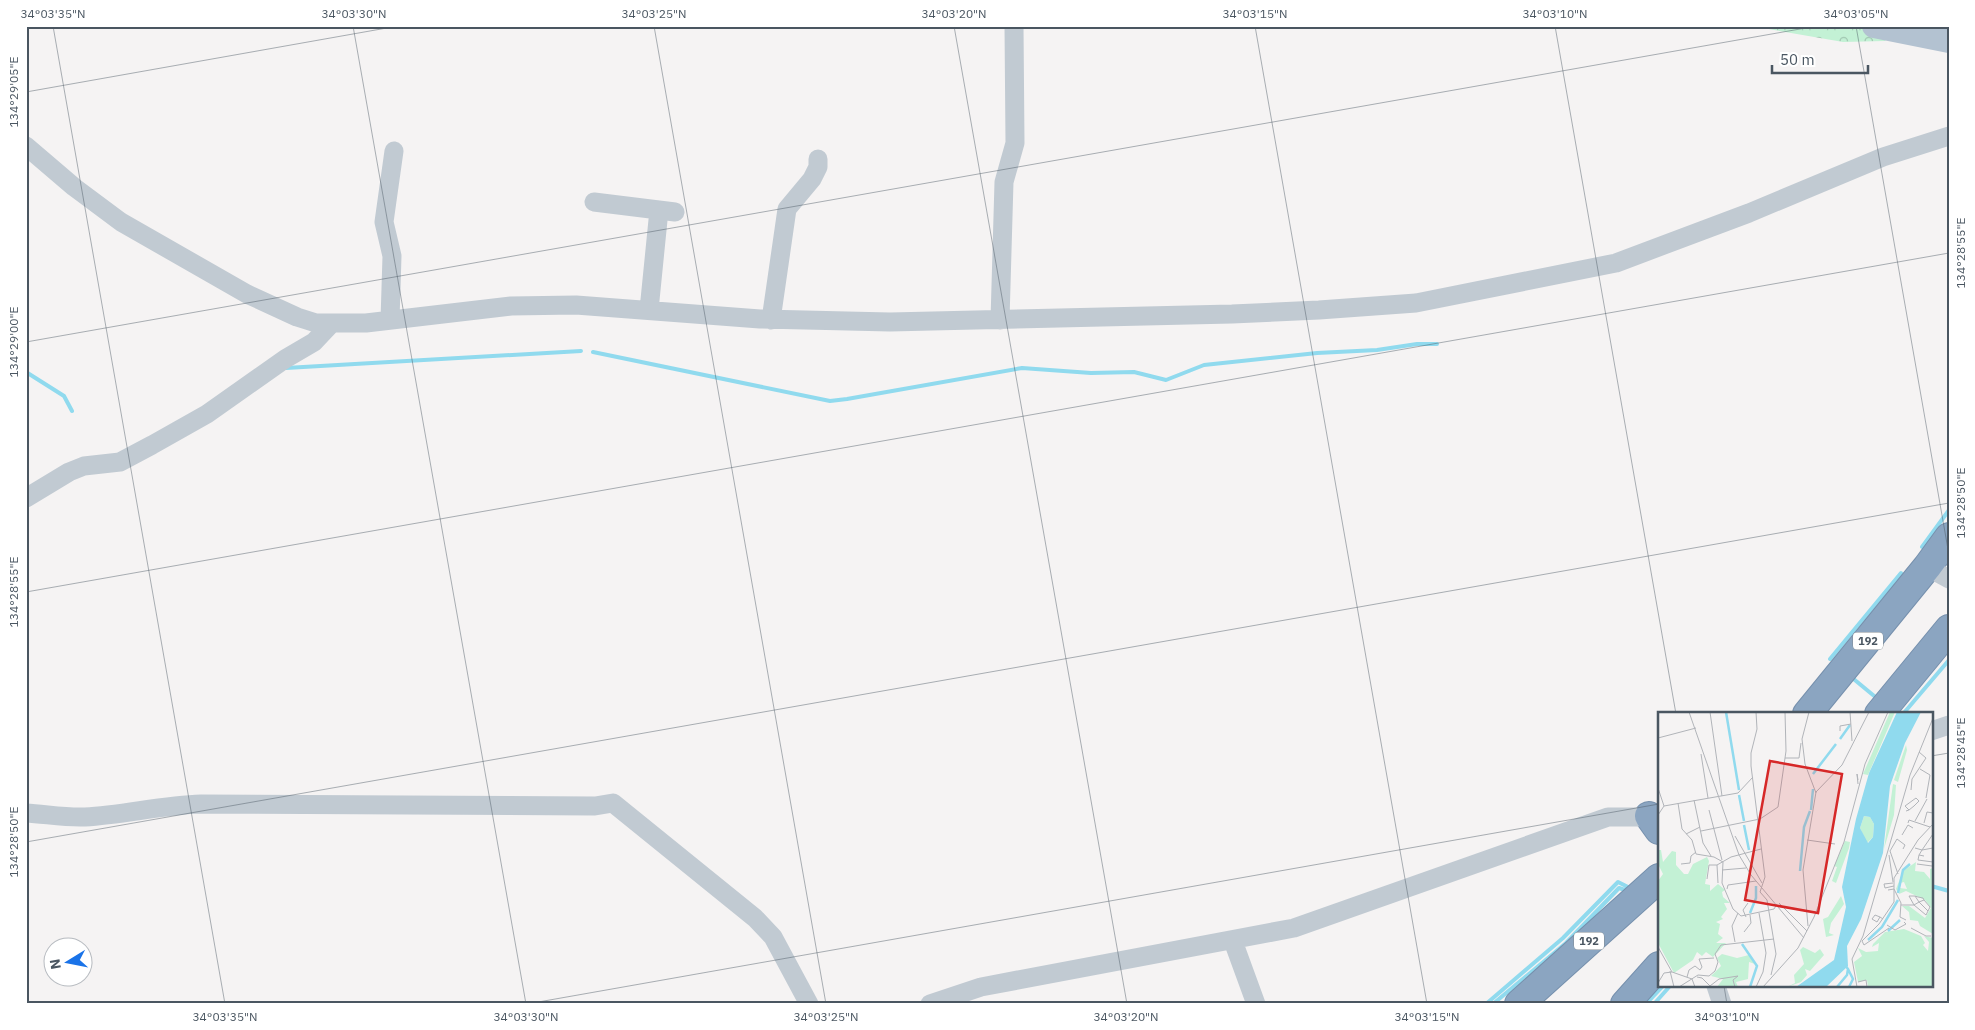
<svg xmlns="http://www.w3.org/2000/svg" width="1975" height="1030" font-family="'IBM Plex Sans',sans-serif">
	<style>
		.forest { fill: url(#forest-crowns) }
		.lines { fill: none; stroke-linecap: round; stroke-linejoin: round }
		.stream { stroke: #90daee; stroke-width: 4 }
		.highway-casing { stroke: #7690ad; stroke-width: 30 }
		.minor { stroke: #c1cad2; stroke-width: 19 }
		.major { stroke: #b3c2d1; stroke-width: 24 }
		.highway { stroke: #8ba5c1; stroke-width: 28 }
		.ticks { fill: none; stroke: #4a5661; stroke-width: 1; stroke-opacity: 0.45 }
		.labels { text-anchor: middle; stroke-width: 4; stroke-linejoin: round; paint-order: stroke }
		.shield { fill: #fff; stroke: #808990; stroke-width: 1 }
		.shield-label { font-size: 11px; font-weight: bold; fill: #4a5661 }
		.inset-river { fill: none; stroke: #90daee; stroke-width: 2.5 }
		.inset-road { fill: none; stroke: #b1b4b9; stroke-width: 1 }
		.view { fill: #d62828; fill-opacity: 0.15; stroke: #d62828; stroke-width: 2.5 }
		.inset-edge { fill: none; stroke: #4a5661; stroke-width: 2.5 }
		.neatline { fill: none; stroke: #4a5661; stroke-width: 2 }
		.ticks-label { font-size: 12px; text-anchor: middle; fill: #4a5661 }
	</style>
	<defs>
		<pattern id="forest-crowns" width="20" height="18" patternUnits="userSpaceOnUse" patternTransform="scale(1.25)"><rect width="20" height="18" fill="#c3f1d5"/><path d="M2 6a3 3 0 1 1 6 0M12 15a3 3 0 1 1 6 0" fill="none" stroke="#a0c6b0"/></pattern>
	</defs>
	<rect width="100%" height="100%" fill="#f5f3f3"/>
	<!-- forest -->
	<path class="forest" d="M1763,26h137l-15,15 -42,1 -80,-14z"/>
	<g class="lines">
		<!-- stream -->
		<path class="stream" d="M593,352l237,49 17,-2 175,-31 69,5 43,-1 32,8 38,-15 113,-12 60,-3 40,-6h20
			M286,368l295,-17
			M26,372l38,24 8,15
			M1922,547l27,-37
			M1830,659l71,-86
			M1850,676l29,24
			M1903,714l46,-54
			M1931,886l18,5
			M1486,1004l77,-66 55,-56 10,5
			M1493,1004l73,-61 53,-55 6,2
			M1646,1004l17,-18
			M1654,1004l16,-18"/>
		<!-- highway casing -->
		<g class="highway-casing">
			<path id="highway" d="M1807,714l120,-147 22,-30
				M1879,714l70,-85
				M1649,816l10,14
				M1519,1004l140,-126
				M1625,1004l34,-38"/>
		</g>
		<!-- minor -->
		<path class="minor" d="M26,146l48,41 47,35 126,72 50,23 19,6h50l145,-17 65,-1 184,14 130,3 342,-8 87,-4 97,-7 200,-40 133,-50 134,-56 66,-21
			M594,202l81,10
			M649,310l10,-100
			M390,320l2,-64 -8,-34 10,-71
			M771,320l16,-111 25,-30 6,-12v-8
			M1000,320l4,-138 11,-39 -1,-117
			M26,498l43,-26 15,-6 36,-4 32,-17 55,-31 78,-55 29,-17 17,-18
			M1927,567l22,12
			M1931,731l18,-6
			M26,813c19,1 40,5 59,4 39,-2 77,-12 116,-13l394,2 18,-3 142,115 18,19 36,67
			M1233,941l23,63
			M1716,986l6,18
			M930,1004l51,-17 313,-59 314,-111h51"/>
		<!-- major -->
		<path class="major" d="M1874,26l75,15"/>
		<!-- highway -->
		<use href="#highway" class="highway"/>
	</g>
	<!-- ticks -->
	<path class="ticks" d="M53,26l172,978M353,26l173,978M654,26l172,978M954,26l173,978M1255,26l172,978M1555,26l121,688M1856,26l93,529M26,92l372,-66M26,342l1791,-316M26,592l1923,-339M1931,756l18,-3M26,842l1923,-339M1724,986l3,18M527,1004l1132,-200M1945,1004l4,-1"/>
	<g class="labels">
		<!-- shield labels -->
		<g class="shield">
			<rect x="1853" y="632.5" width="30" height="17" rx="4"/>
			<rect x="1574" y="932.5" width="30" height="17" rx="4"/>
		</g>
		<g class="shield-label">
			<text x="1868" y="645">192</text>
			<text x="1589" y="945">192</text>
		</g>
	</g>
	<!-- overview -->
	<g transform="translate(1658 712)">
		<rect width="275" height="275" fill="#f5f3f3"/>
		<path d="M232,0h5l-27,63 -5,-1zM248,33l1,5 -9,32 -4,-2zM235,72l3,1 -2,30 -10,34zM206,104l6,1 4,7 -1,13 -6,6 -7,-15zM187,129l5,1 -1,6 -13,35 -4,-2 5,-14 -3,-1zM0,138h3l2,12 9,-11 4,1v13l8,9h4l5,-10 14,-7 2,4 -4,23 5,1v6l8,-7 7,6 -3,2 1,5 7,6h-6l3,6 -6,8 2,2 -7,3 4,2 -2,10 5,4 -7,5h10l-13,14 -7,-5 -4,4 -5,-4 -4,8 -19,13 -16,-30v-62l5,-7 -5,-10zM258,150l-1,9 9,1 6,7v-10l3,-1v66l-13,-8 -2,-5 -8,-1 -1,-8 -7,-6h7l16,12 6,-10 -6,-8 -19,-9 -7,3 1,-6 7,1 -3,-7 -4,1 -2,9 -2,-3 7,-18zM183,184l3,8 -13,19 -2,10 5,2 -8,2 -3,-18 5,-2zM246,217l17,7 4,7 -2,2 5,6 1,-9 -5,-6 9,2v49h-65l-1,-7 -9,2 -4,-20 8,-6 -4,-8 8,4 12,-1 1,-8 -7,4 1,-3 12,-12zM145,235l12,6 5,-4 4,6 -14,16 -5,-2 2,6 -6,7 -14,5 8,-4 -1,-8 10,-11 -4,-14zM64,242l15,4 12,-3 6,9 -6,-2 -1,17 -12,3 2,5h-21l6,-8 -12,-3 10,-10 -4,-8z" fill="#c3f1d5"/>
		<path d="M239,0h24l-16,31 -15,43 -7,67 -22,66 -14,27 1,20 -22,21h-30l38,-27 12,-53 -4,-20 14,-68 13,-46zM206,104l6,1 4,7 -1,13 -5,6 -8,-15z" fill="#90daee" fill-rule="evenodd"/>
		<path class="inset-river" d="M68,0l13,78M182,27l10,-14M155,62l23,-30M81,83l5,26M153,98l2,-21M86,113l5,25M142,159l4,-44 6,-16M240,181l5,-23 7,-6M92,201l6,-15v-12M230,219l12,-11M210,228l14,-13 16,-27M84,232l15,22 -7,21M190,257l5,10 -4,8M179,275l10,-12 1,-6 -3,-4"/>
		<path class="inset-road" d="M31,0l50,143 12,20 53,63M52,0l12,84M98,0l1,17 -6,24v13l14,111 -5,15 7,8 9,54 -5,21M151,0l-7,27 3,25 11,29M192,0l2,29M182,19v-5l11,-2M0,26l38,-10M43,42l7,44M127,46h14l2,-15M262,57l10,6 -4,23M200,68l-1,-6 1,10M0,76l6,18 -6,9M253,78l1,-11 14,-21 -7,-6M36,88l9,43 8,13M20,91l4,26 10,11 4,14 18,3 9,5 -1,21 11,26 8,7 33,-7 3,-5M6,94l74,-13 15,-16M51,98l13,50M248,99l3,-1 5,-4 5,-5 -3,-3 -11,8 4,4M257,109l12,-22M250,111l1,-3 21,7M266,111l3,-11 6,1M43,119l59,-12 18,-12 8,-56 -1,-39M28,122l14,-7M244,123l6,-10 5,3M77,124l27,47M149,128l28,4M257,136l7,2 11,-16M231,143l4,27M261,143l-1,5 15,2M266,144l-5,-1 3,-5 11,-2M23,152l9,-1 1,-7 5,-4M259,152l15,2M59,153l1,18M64,158l24,-2M240,162l-8,-23 7,-12 8,6 -2,4M49,167l2,-14h8l14,-8 30,-8M235,171l-9,1 1,4 9,-2M69,177l1,-4 28,-4M230,178l6,-1 7,14 -1,14 6,3M266,188l6,7 -2,4 -9,-9 -5,3 12,10 2,-4M121,191l28,28M243,193h13l-5,-9h6l3,1 5,1 1,2 -5,2 -4,-6M88,205l-3,-7 5,-7M222,205l-5,-2 -3,4 5,3 3,-5 3,2M229,213l8,5 11,-6 -2,-2M150,214l-5,-56 13,-78 26,-27 27,-53M253,216l15,8h5M86,220l7,-9 -1,-8M204,229l17,-17 15,-22v-24l24,-38 15,-16M204,229l2,4 25,-17M77,230l-3,-16 6,-13M0,235l14,25M12,259l4,16M29,265l2,-7 6,-4 5,4 2,-3 -3,-8 15,-1M39,265l5,1 8,8 9,-7 19,-3 -5,4 2,7M200,270l8,-2 1,7M0,271l6,-10 8,-1 20,7 3,8M21,275l19,-12 11,1 6,-5 3,-9 -3,-8 6,-9 53,-6M98,275l7,-15 3,-19 -7,-40M105,275l35,-39 16,-31 30,-75 21,-78 23,-52M199,275l-5,-28 11,-23 47,-161 23,-57"/>
		<path class="view" d="M112,49l72,13 -24,139 -73,-13z"/>
		<rect width="275" height="275" class="inset-edge"/>
	</g>
	<!-- border -->
	<rect width="1975" height="1030" fill="none" stroke="#ffffff" stroke-width="55"/>
	<!-- north arrow -->
	<g transform="translate(68 962) rotate(260)"><circle r="24" fill="#ffffff" stroke="#b7bbc0"/>
	<path d="M0-4L9 19L0 12L-9 19Z" fill="#1a73e8"/>
	<text y="-8" font-size="14" font-weight="bold" text-anchor="middle" fill="#4a5661">N</text>
	</g>
	<!-- scale -->
	<path d="M1772 65v8h96v-8" fill="none" stroke="#4a5661" stroke-width="2.5"/>
	<text x="1780" y="65" font-size="15" fill="#4a5661" stroke="#ffffff" stroke-width="4" paint-order="stroke">50 m</text>
	<rect x="28" y="28" width="1920" height="974" class="neatline"/>
	<g class="ticks-label">
		<text x="53" y="18">34°03'35"N</text>
		<text x="354" y="18">34°03'30"N</text>
		<text x="654" y="18">34°03'25"N</text>
		<text x="954" y="18">34°03'20"N</text>
		<text x="1255" y="18">34°03'15"N</text>
		<text x="1555" y="18">34°03'10"N</text>
		<text x="1856" y="18">34°03'05"N</text>
		<text transform="translate(14 92) rotate(-90)" y="4">134°29'05"E</text>
		<text transform="translate(1961 253) rotate(-90)" y="4">134°28'55"E</text>
		<text transform="translate(14 342) rotate(-90)" y="4">134°29'00"E</text>
		<text transform="translate(1961 503) rotate(-90)" y="4">134°28'50"E</text>
		<text transform="translate(14 592) rotate(-90)" y="4">134°28'55"E</text>
		<text transform="translate(1961 753) rotate(-90)" y="4">134°28'45"E</text>
		<text transform="translate(14 842) rotate(-90)" y="4">134°28'50"E</text>
		<text x="225" y="1021">34°03'35"N</text>
		<text x="526" y="1021">34°03'30"N</text>
		<text x="826" y="1021">34°03'25"N</text>
		<text x="1126" y="1021">34°03'20"N</text>
		<text x="1427" y="1021">34°03'15"N</text>
		<text x="1727" y="1021">34°03'10"N</text>
	</g>
</svg>
